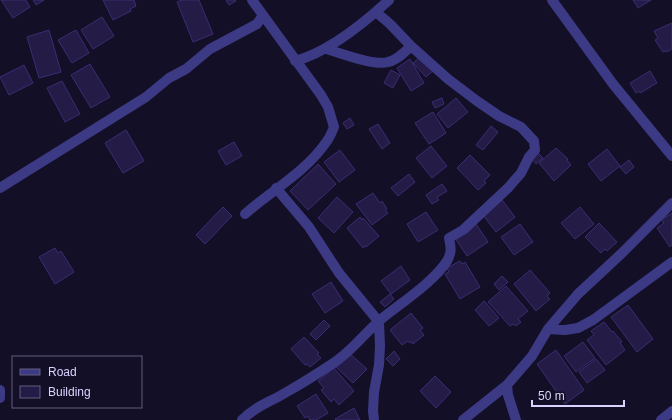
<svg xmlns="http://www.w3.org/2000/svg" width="672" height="420" font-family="Helvetica,sans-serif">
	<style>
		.building { fill: #241b47; stroke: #3b2d73 }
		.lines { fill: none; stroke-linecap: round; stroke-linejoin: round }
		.minor { stroke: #3d3a85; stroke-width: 10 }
	</style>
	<rect width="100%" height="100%" fill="#130f26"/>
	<!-- building -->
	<path class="building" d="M1,0h25l4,7 -17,11z
		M33,0h11l-8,5z
		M103,0h31l2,6 -6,3 1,2 -18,9z
		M182,0h17l14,34 -20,8 -16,-40z
		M226,0h9l1,1 -7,4z
		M633,0h18l-13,8z
		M102,17l12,19 -21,13 -12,-19z
		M672,23v26l-6,3 -1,-1 -2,1 -8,-12 3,-2 -4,-7z
		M49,30l12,42 -22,6 -12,-41z
		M76,30l13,23 -17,10 -14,-23z
		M421,56l13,14 -8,7 -13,-14z
		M410,59l14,24 -13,8 -14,-23z
		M90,64l20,33 -19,11 -20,-33z
		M24,65l9,18 -24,12 -9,-18z
		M391,70l9,5 -7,13 -9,-5z
		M650,71l7,12 -17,10 -1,-2 -3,2 -6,-10z
		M62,81l18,33 -15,8 -18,-34z
		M442,98l2,6 -9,4 -3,-6z
		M456,98l12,14 -20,16 -11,-14z
		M433,112l13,21 -17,11 -14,-21z
		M350,118l4,7 -7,4 -4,-6z
		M378,124l12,19 -8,6 -13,-20z
		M491,126l7,6 -15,18 -7,-5z
		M126,130l18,31 -21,12 -18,-30z
		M234,142l8,14 -16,9 -8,-14z
		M431,146l16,20 -15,12 -16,-20z
		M556,148l12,11 -1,1 4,5 -17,16 -15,-18z
		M607,149l13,17 -19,15 -13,-17z
		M340,150l15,20 -16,12 -15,-20z
		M537,152l6,6 -7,6 -6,-7z
		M470,155l20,20 -6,6 2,2 -8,7 -21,-22z
		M629,160l5,7 -8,7 -6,-7z
		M318,164l18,20 -28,26 -18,-19z
		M409,174l6,8 -17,14 -7,-8z
		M442,184l5,7 -10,6 2,3 -7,4 -6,-9z
		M373,193l7,10 2,-2 5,8 -2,1 3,3 -16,12 -16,-21z
		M337,197l16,15 -19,21 -16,-15z
		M502,200l13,17 -19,15 -13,-17z
		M223,207l9,9 -27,28 -9,-9z
		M580,207l14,17 -19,15 -14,-16z
		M426,212l12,18 -20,12 -11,-18z
		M672,213v32l-2,2 -13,-19 7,-5 -3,-3z
		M360,217l2,3 1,-2 16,18 -13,11 -1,-1 -2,2 -16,-20z
		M599,223l18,19 -10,9 -2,-2 -4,4 -16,-16z
		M476,224l12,18 -21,14 -12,-18z
		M520,224l13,18 -19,13 -13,-18z
		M55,248l3,5 3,-2 13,21 -19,12 -16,-27z
		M460,261l2,3 3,-2 15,25 -20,12 -15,-25 4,-2 -2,-4z
		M401,266l9,14 -19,14 -10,-13z
		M530,270l20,23 -3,3 3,3 -14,12 -22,-27z
		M502,276l6,6 -9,8 -5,-6z
		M331,282l12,19 -18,12 -13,-19z
		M506,286l22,25 -10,8 3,3 -5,4 -3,-2 -3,2 -22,-24z
		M390,294l4,5 -9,8 -5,-5z
		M484,301l15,17 -10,8 -14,-16z
		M628,305l25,34 -16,13 -26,-35z
		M411,313l12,15 -3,2 4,5 -11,9 -1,-2 -2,1 -2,-2 -6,4 -12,-15z
		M324,320l6,6 -14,14 -6,-6z
		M604,322l8,10 1,-1 9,11 -2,1 5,7 -19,15 -19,-25 7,-5 -3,-4z
		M304,337l15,16 -2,1 4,4 -11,9 -3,-3 -2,1 -14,-16z
		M583,342l12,16 -19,14 -12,-16z
		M556,350l28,40 -19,14 -28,-40z
		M394,351l6,8 -7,7 -7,-7z
		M349,353l18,16 -14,14 -17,-16z
		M596,359l9,11 -18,13 -8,-11z
		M334,368l20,23 -15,14 -5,-6 -3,3 -10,-12 3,-2 -6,-7z
		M435,376l16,16 -15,16 -16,-17z
		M316,394l12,19 -12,7h-6l-2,-4 -3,2 -8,-12z
		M354,408l6,12h-24l-1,-1z"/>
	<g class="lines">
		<!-- minor -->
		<path class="minor" d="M552,0l61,84 59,72
			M326,49c15,4 47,17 62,13 9,-2 17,-10 23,-16
			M295,61c34,-9 69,-38 94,-61
			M0,188l146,-91 23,-19 17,-9 24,-20 47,-25 6,-9
			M276,188l33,39 30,46 40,49 1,24 -1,19 -5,27 -1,19 1,9
			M245,214c27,-24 61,-42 82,-73 3,-4 5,-9 7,-14l-6,-20 -7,-12 -69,-95
			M548,329l17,1 13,-2 15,-8 79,-58
			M0,390v8
			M242,420c12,-13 28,-18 43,-27 16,-9 32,-19 47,-29 18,-11 31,-29 47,-43 19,-16 55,-39 68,-60 5,-9 4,-13 2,-23l14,-8 45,-42 13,-15 8,-16 6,-7 -1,-9 -13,-14 -22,-11 -22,-15 -29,-22 -37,-33 -21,-22 -14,-12
			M463,420l44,-35
			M516,420l-8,-25 -1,-10 25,-29 16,-27 30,-35 44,-41 50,-50
			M661,420l11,-9"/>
	</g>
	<!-- legend -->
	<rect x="12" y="356" width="130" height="52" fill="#130f26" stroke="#625e7d"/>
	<rect x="20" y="369" width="20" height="6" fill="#3d3a85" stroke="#625e7d"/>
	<text x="48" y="376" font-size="12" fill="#d9d4ff">Road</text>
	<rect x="20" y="386" width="20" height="12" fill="#241b47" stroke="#625e7d"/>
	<text x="48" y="396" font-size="12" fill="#d9d4ff">Building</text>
	<!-- scale -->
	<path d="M532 400v6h92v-6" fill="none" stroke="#d9d4ff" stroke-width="2"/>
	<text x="538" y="400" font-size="12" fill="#d9d4ff" stroke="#130f26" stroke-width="3" paint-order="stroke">50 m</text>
</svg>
